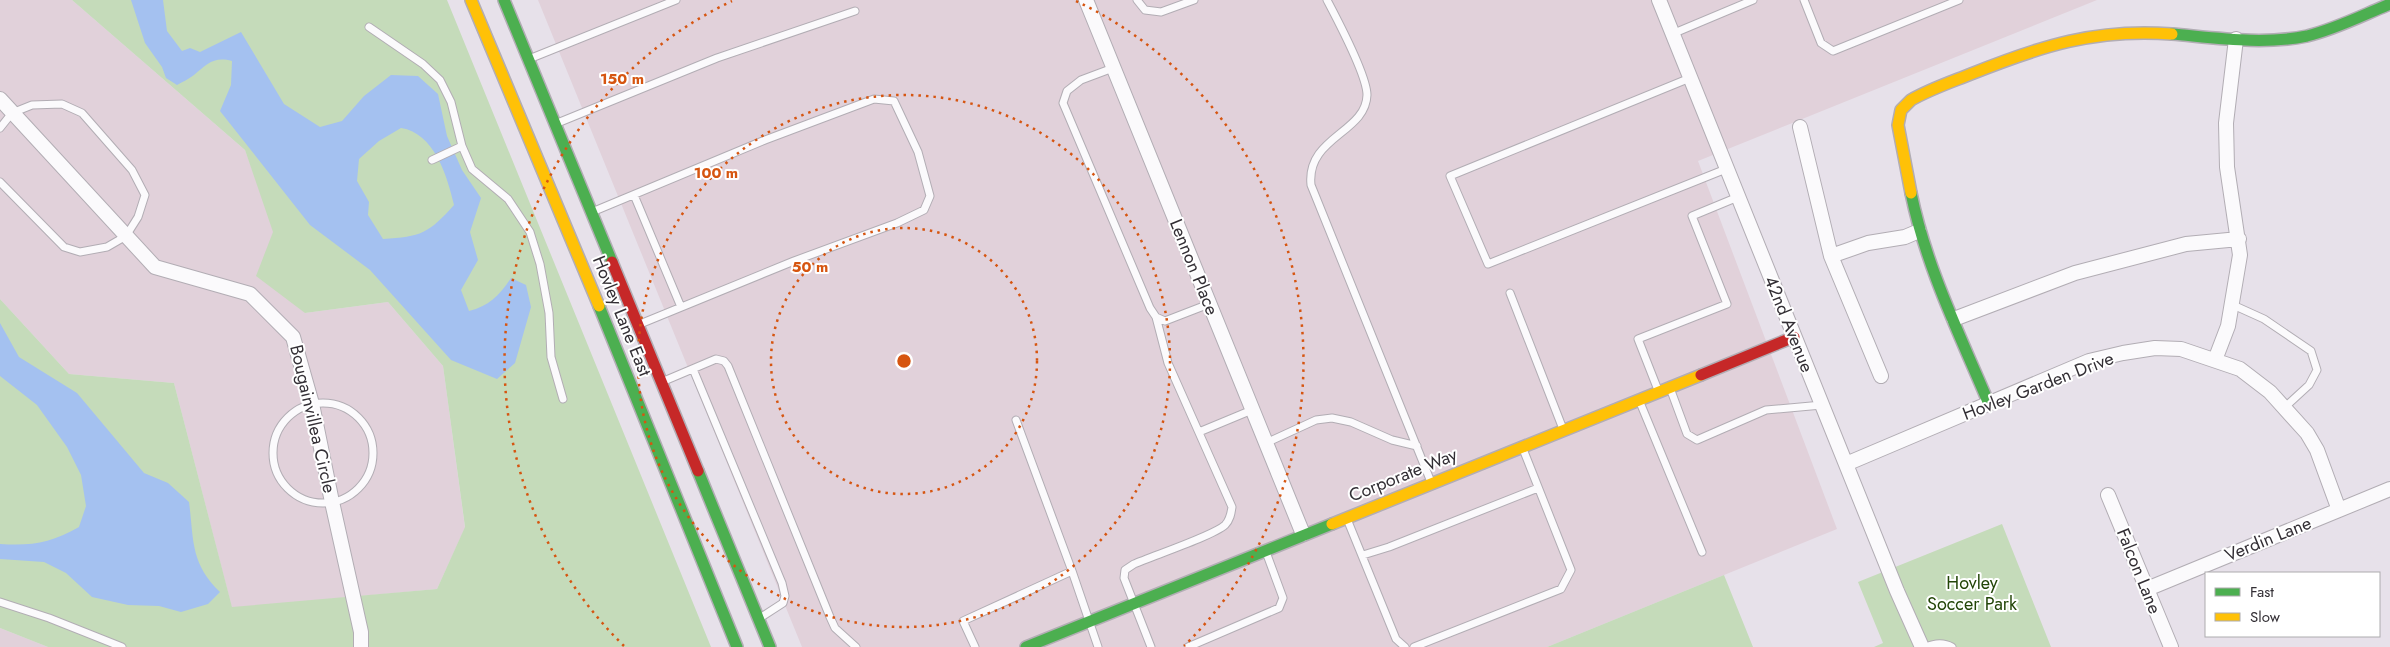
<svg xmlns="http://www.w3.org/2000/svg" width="2390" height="647" font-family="Jost,sans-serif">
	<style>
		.commercial { fill: #e1d1da }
		.green { fill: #c5dbba }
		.water { fill: #a4c1f0; fill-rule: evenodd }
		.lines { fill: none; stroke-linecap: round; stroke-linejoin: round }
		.lane-casing { stroke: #b2adb4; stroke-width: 9 }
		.street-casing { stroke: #b2adb4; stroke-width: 16 }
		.fast-casing { stroke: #b2adb4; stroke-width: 14 }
		.slow-casing { stroke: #b2adb4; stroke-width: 14 }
		.jam-casing { stroke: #b2adb4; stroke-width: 14 }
		.lane { stroke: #fbfafc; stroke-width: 7 }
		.street { stroke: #fbfafc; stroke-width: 14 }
		.fast { stroke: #4caf50; stroke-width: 11 }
		.slow { stroke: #ffc107; stroke-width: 11 }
		.jam { stroke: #c62828; stroke-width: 11 }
		.ring { fill: none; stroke: #d65510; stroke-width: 2.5; stroke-dasharray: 2.5 5 }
		.labels { text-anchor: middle; stroke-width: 4; stroke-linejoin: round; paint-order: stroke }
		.street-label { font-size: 18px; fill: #332f35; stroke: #fff }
		.park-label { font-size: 18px; fill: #224507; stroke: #fff }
		.centre { fill: #d65510; stroke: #fff; stroke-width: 2.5 }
		.ring-label { font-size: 15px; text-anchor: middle; font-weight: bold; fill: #d65510; stroke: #fff; stroke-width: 4; stroke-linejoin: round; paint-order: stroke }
	</style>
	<rect width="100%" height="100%" fill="#e7e1ea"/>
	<!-- commercial -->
	<path class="commercial" d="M0,0h72l173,150 60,163 83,-11 55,64 22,162 -28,61 -205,19 -58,-225 -105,-9 -69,-75z
		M538,0h1559l-399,161 139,368 -290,118h-745z
		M0,628l48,19h-48z"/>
	<!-- green -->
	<path class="green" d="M72,0h375l264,647h-663l-48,-19v-329l69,75 105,9 58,224 205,-18 28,-62 -22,-161 -55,-64 -83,11 -49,-37 17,-44 -28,-82z
		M2002,524l49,123h-177l9,-4 -25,-61z
		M1724,575l29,72h-206z"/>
	<!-- water -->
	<path class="water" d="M131,0h32l4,31 15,20 8,-3 10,4 41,-20 43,72 36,23 22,-6 22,-25 27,-21 27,1 20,18 9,42 15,34 19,28 -11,34 8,28 -17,30 8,21c20,-5 31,-16 42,-33l15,7 5,22 -16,56 -18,16 -46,-19 -81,-90 -60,-45 -90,-114 11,-26 1,-24c-18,-5 -25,3 -38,14 -5,4 -12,7 -17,10l-11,-7 -4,-11 -17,-24zM401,128c33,5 46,47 53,77 -25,28 -33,32 -71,34l-15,-24 1,-13 -12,-21 2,-22 20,-18z
		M0,323l19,34 58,36 67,80 24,10 21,19c5,38 1,61 31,90l-12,12 -27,8 -22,-6 -31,-1 -36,-8 -26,-24 -22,-11 -44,-3v-15c32,2 51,-1 79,-17l7,-21 -5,-31 -14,-28 -30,-42 -37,-29z"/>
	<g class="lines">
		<!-- lane casing -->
		<g class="lane-casing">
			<path id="lane" d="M1137,0l8,10 16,2 33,-12
				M1327,0c10,19 40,75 40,95 -1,38 -61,42 -56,90l120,297
				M1804,0l17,43 12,8 126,-51
				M369,27l54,37 17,16 11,22 11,44 10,23 36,30 22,33 10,32 9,49 2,44 12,42
				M1672,34l81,-34
				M529,59l147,-59
				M1113,68l-32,12 -14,11 -4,12 87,205 6,9 9,4 44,-17
				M1690,78l-240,98 38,88 238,-95
				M555,124l162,-66 138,-47
				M0,128l12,-15 20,-8 30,-1 20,9 50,57 13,25 -7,22 -12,19 -19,11 -27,5 -16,-5 -64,-65
				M432,160l30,-14
				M634,195l47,112
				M592,212l173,-72 109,-41 20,2 24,51 12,44 -6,14 -27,13 -103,38 -154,63
				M1510,293l53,136
				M2233,305l31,14 47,32 6,19 -8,15 -25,23
				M693,369l89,214 3,13 -2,7 -23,15
				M664,381l52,-22 8,2 4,5 102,251 5,11 21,19
				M1670,388l17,46 10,6 69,-30 56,-5
				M1658,390l-20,-51 89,-35 -35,-88 46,-19
				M1639,400l63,152
				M273 453a50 50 0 1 1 100 0a50 50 0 1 1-100 0Z
				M1016,420l56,151
				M1199,432l53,-22
				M1266,443l50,-23 16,-2 19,4 41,18 25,6
				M1347,519l49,120 9,8
				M1363,555l26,-8 149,-59
				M0,602l49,16 73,29
				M975,647l-12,-26 109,-50 26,76
				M1151,647l-27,-69 1,-8 9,-6c18,-8 79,-28 91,-39 5,-5 6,-11 7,-18l-64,-144 -12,-46
				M1188,647l91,-39 4,-10 -17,-46
				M1414,647l147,-58 10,-19 -48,-121
				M1926,647c9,-4 17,-5 26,0"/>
		</g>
		<!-- street casing -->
		<g class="street-casing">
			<path id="street" d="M1086,0l217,534
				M1659,0l238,591 25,56
				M0,99l155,168 95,27 43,43 19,67 20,98 29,130v15
				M1800,127l31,129 50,120
				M1831,256l37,-13 37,-6 14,-6
				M1954,319l121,-46 111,-29 53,-5
				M2215,360l13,-34 12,-71 -13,-88 -1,-44 10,-84
				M1846,464l243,-103 34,-8 32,-5 26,1 59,20 30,23 37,41 10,17 22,60
				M2108,495l63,152
				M2147,589l243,-100"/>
		</g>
		<!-- fast casing -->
		<g class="fast-casing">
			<path id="fast" d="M504,0l108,262
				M2172,34c45,4 91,11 135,2 29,-7 56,-21 83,-32
				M1911,193c15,74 49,142 78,211
				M599,306l138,341
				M698,471l72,176
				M1026,647l306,-123"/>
		</g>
		<!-- slow casing -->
		<g class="slow-casing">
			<path id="slow" d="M471,0l128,306
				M1911,193l-13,-68 3,-15 10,-10c19,-11 40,-18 60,-26 70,-28 125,-46 201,-40
				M1332,524l369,-149"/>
		</g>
		<!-- jam casing -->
		<g class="jam-casing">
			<path id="jam" d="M612,262l86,209
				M1701,375l93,-38"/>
		</g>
		<!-- lane -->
		<use href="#lane" class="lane"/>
		<!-- street -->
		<use href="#street" class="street"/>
		<!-- fast -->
		<use href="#fast" class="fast"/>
		<!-- slow -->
		<use href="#slow" class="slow"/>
		<!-- jam -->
		<use href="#jam" class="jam"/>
	</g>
	<!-- distance rings -->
	<g class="ring">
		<circle cx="904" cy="361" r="133"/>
		<circle cx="904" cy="361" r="266"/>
		<path d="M624 646A399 399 0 0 1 732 1M1076 1A399 399 0 0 1 1184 646"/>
	</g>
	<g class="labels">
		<!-- street labels -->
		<g class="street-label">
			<text transform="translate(1194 267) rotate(68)" y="6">Lennon Place</text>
			<text transform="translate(622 316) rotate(68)" y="6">Hovley Lane East</text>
			<text transform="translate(1789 324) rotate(68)" y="6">42nd Avenue</text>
			<text transform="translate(2038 386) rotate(-21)" y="6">Hovley Garden Drive</text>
			<text transform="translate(313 419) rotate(77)" y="6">Bougainvillea Circle</text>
			<text transform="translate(1403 475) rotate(-22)" y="6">Corporate Way</text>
			<text transform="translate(2268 539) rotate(-22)" y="6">Verdin Lane</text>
			<text transform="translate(2139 571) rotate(68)" y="6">Falcon Lane</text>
		</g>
		<!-- park labels -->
		<g class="park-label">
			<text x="1972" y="589">Hovley<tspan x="1972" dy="21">Soccer Park</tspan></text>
		</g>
	</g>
	<circle cx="904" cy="361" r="8" class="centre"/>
	<g class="ring-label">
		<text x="622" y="84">150 m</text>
		<text x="716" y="178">100 m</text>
		<text x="810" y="272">50 m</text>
	</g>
	<!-- legend -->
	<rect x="2205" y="572" width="175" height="65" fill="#ffffff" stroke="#adacae"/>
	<rect x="2215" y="588" width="25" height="8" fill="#4caf50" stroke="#adacae"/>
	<text x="2250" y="597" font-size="15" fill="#332f35">Fast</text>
	<rect x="2215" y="613" width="25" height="8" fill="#ffc107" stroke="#adacae"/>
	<text x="2250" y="622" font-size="15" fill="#332f35">Slow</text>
</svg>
